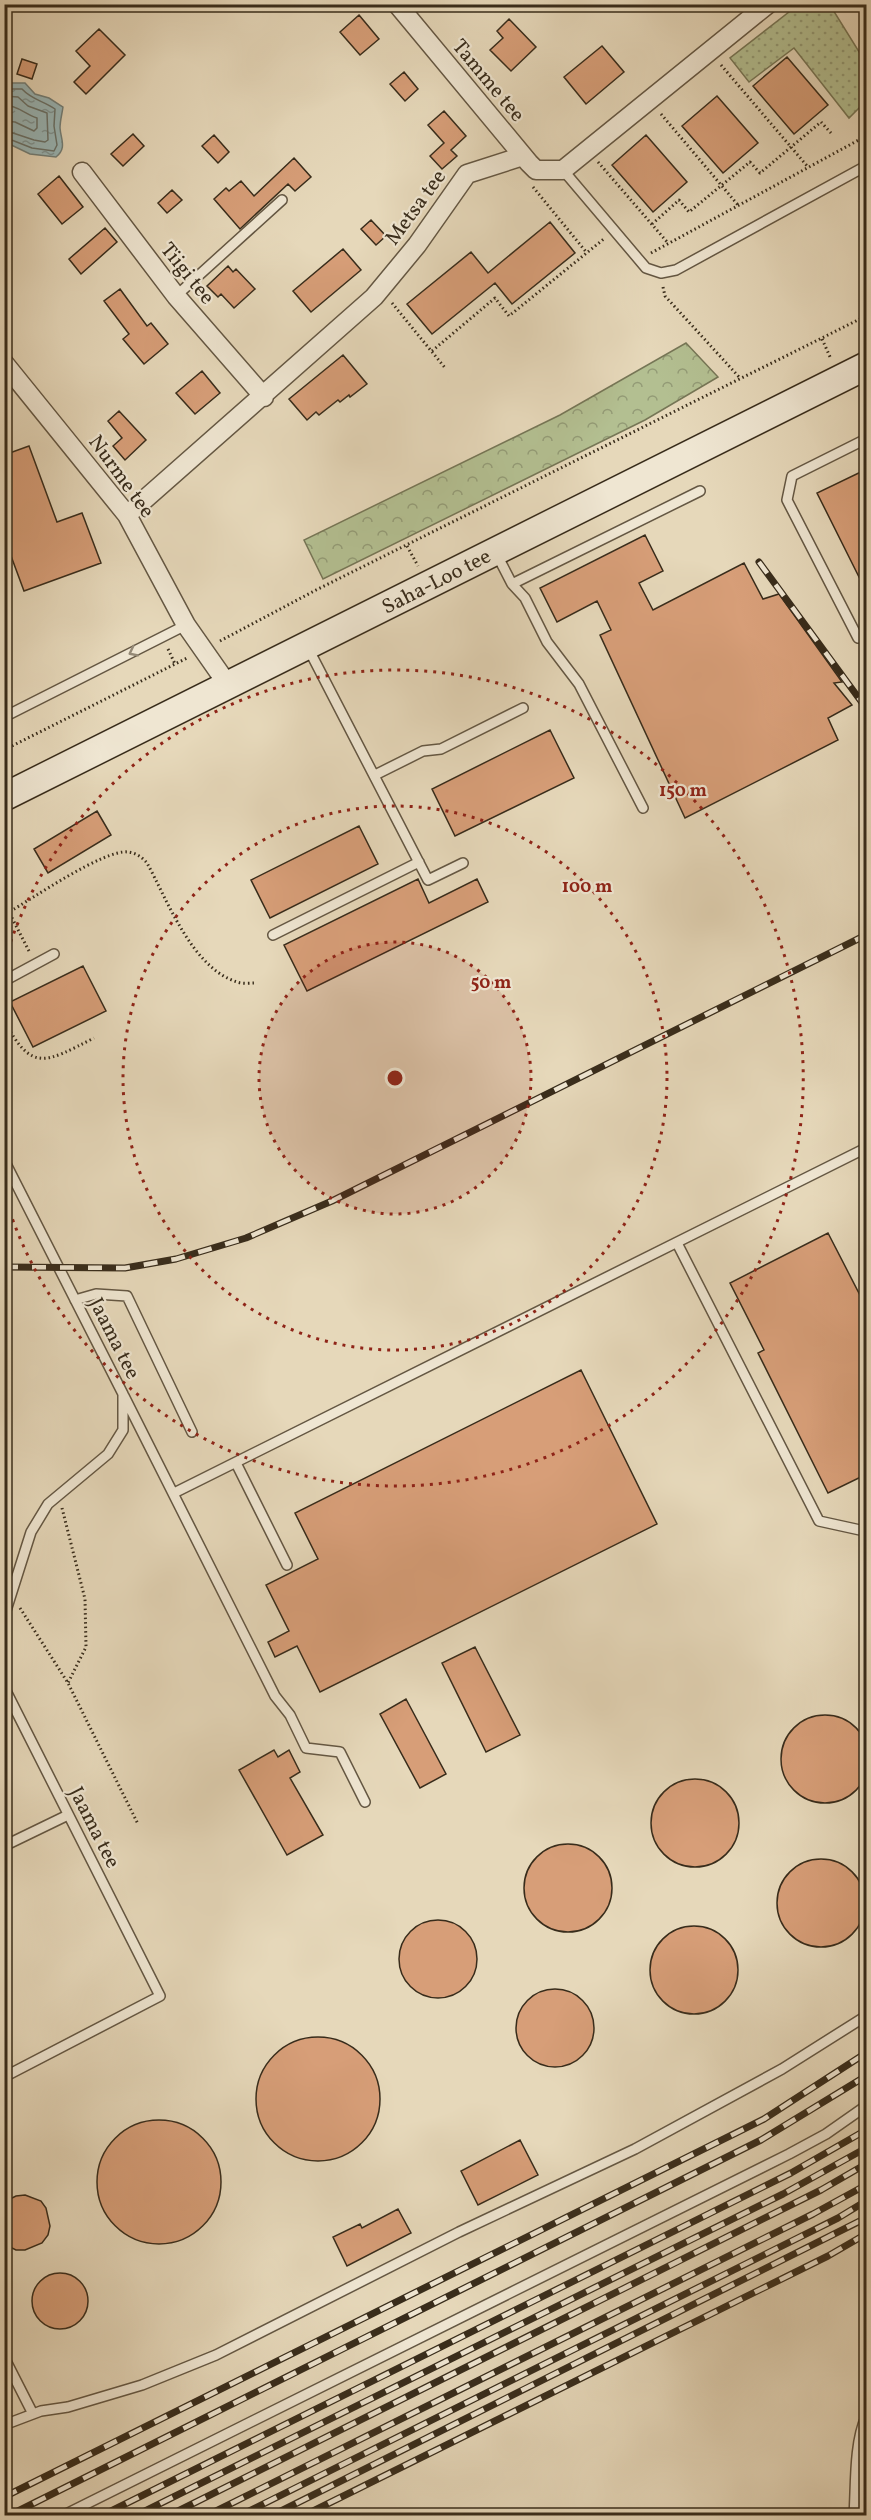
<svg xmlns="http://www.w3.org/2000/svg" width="871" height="2520" font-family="Vollkorn,serif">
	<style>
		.grass { fill: url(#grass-dots); stroke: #767656; stroke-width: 1.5 }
		.forest { fill: url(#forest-crowns); stroke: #767656; stroke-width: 1.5 }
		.water { fill: url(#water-ripples); stroke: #73807a; stroke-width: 1.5 }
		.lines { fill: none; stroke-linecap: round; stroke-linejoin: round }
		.shore { stroke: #69726a; stroke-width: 1.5 }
		.building { fill: #d79e78; stroke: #382c1b; stroke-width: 1.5 }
		.lane-casing { stroke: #645743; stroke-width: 12 }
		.street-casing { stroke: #645743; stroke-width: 21 }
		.secondary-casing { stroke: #382c1b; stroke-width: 30 }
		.path { stroke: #382c1b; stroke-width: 3; stroke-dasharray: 1.5 3; stroke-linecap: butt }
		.lane { stroke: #efe6d2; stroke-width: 9 }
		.street { stroke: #efe6d2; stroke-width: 18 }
		.secondary { stroke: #efe6d2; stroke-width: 27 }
		.rail-casing { stroke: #382c1b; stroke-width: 7 }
		.rail { stroke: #efe6d2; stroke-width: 4.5; stroke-dasharray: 14; stroke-linecap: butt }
		.oneway { stroke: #948976 }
		.ring { fill: none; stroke: #8f2418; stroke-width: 3; stroke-dasharray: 3 6 }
		.labels { text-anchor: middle; stroke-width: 4.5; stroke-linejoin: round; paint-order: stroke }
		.street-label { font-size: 21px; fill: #382c1b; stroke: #efe6d2 }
		.centre { fill: #8f2418; stroke: #efe6d2; stroke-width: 3 }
		.ring-label { font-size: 18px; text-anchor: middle; font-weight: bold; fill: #8f2418; stroke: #efe6d2; stroke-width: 4.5; stroke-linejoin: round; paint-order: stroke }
	</style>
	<defs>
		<pattern id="grass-dots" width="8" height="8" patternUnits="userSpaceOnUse" patternTransform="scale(1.5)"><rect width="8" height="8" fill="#b3bf91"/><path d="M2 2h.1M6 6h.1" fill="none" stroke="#939b76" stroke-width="1.8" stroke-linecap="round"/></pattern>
		<pattern id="forest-crowns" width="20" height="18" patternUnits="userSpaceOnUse" patternTransform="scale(1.5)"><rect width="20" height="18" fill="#b3bf91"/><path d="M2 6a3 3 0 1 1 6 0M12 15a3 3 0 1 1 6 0" fill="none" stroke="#939b76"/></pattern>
		<pattern id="water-ripples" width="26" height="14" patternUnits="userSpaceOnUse" patternTransform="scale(1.5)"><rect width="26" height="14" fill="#9ab8b9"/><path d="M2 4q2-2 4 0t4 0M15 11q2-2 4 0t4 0" fill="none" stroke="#7f9696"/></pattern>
	</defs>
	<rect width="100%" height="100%" fill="#e6d8ba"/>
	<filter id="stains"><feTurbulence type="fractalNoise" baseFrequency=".00333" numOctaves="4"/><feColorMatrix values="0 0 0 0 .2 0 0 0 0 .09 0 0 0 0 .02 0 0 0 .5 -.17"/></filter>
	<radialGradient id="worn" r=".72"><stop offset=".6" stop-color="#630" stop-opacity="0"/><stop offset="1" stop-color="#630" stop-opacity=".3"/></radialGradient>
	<!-- grass -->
	<path class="grass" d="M798,5h32l36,58v38l-17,17 -55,-70 -45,34 -19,-24z"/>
	<!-- forest -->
	<path class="forest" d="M686,343l32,34 -73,43 -322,159 -19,-39 256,-125z"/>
	<!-- water -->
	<path class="water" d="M4,83h21l10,11 14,4 14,9c-1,7 -3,14 -3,21 1,12 7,20 -4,29l-26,-3 -25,-12z"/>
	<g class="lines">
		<!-- shore -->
		<path class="shore" d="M4,89h18c10,11 22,12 33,20l-1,17 3,19 -3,6 -22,-3 -28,-11
			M4,96l14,1 10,9 19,7 1,27 -3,2 -11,-2 -30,-10
			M4,105c13,0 21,9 33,13v10l-3,3 -19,-9 -11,-1"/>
	</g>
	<!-- building -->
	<path class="building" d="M359,15l20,24 -19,16 -20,-23z
		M509,19l27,28 -25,24 -21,-21 13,-12 -6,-7z
		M99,29l26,26 -39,39 -12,-12 16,-16 -14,-15z
		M602,46l22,26 -38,32 -22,-27z
		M787,57l41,48 -34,29 -41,-48z
		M22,59l15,5 -5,15 -15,-5z
		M404,72l14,17 -13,12 -15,-17z
		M717,96l41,47 -35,30 -41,-47z
		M444,111l22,25 -15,14 6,6 -15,13 -12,-13 14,-13 -16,-18z
		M133,134l11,12 -21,20 -12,-12z
		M214,135l15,17 -11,11 -16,-17z
		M646,135l41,47 -34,30 -41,-47z
		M294,158l17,19 -16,14 -7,-7 -48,45 -26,-30 12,-11 3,3 12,-10 13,15z
		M59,176l24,31 -21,17 -24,-30z
		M172,190l10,10 -15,13 -9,-10z
		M371,220l15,16 -10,9 -15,-16z
		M550,222l25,31 -63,51 -17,-21 -63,51 -25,-30 64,-52 17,21z
		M105,228l12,14 -36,32 -12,-15z
		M343,249l18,21 -50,42 -18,-21z
		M228,266l5,6 3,-3 19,20 -21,19 -13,-14 -3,3 -11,-11z
		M120,289l27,37 4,-3 17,21 -24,20 -21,-25 6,-5 -25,-33z
		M343,355l24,29 -17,13 -1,-2 -9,7 -2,-2 -19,15 -3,-3 -9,8 -18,-21z
		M202,371l18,22 -25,21 -19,-21z
		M119,411l27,29 -21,20 -12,-14 9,-8 -14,-17z
		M29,446l28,76 25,-9 19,50 -77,28 -20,-54v-82z
		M867,469v124l-50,-100z
		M645,535l18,36 -24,12 14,27 91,-47 19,36 16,-5 63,88 -8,1 18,22 -24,13 10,22 -153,78 -85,-183 11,-5 -14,-29 -40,21 -17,-34z
		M550,730l24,48 -119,58 -23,-47z
		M97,811l14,24 -63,38 -14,-24z
		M359,826l19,38 -108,54 -19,-38z
		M418,879l11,24 48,-24 11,23 -181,89 -23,-46z
		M83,966l23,45 -73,36 -23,-45z
		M828,1233l35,68 4,-2v175l-39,19 -70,-140 6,-3 -34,-67z
		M581,1370l76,154 -337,168 -23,-46 -22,11 -7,-15 21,-11 -23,-46 52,-26 -23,-46z
		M475,1647l45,88 -34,17 -44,-89z
		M406,1699l40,75 -26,14 -40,-74z
		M781 1759a44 44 0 1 1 88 0a44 44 0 1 1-88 0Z
		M274,1750l4,7 11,-7 11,22 -10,6 33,57 -36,20 -48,-85z
		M651 1823a44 44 0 1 1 88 0a44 44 0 1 1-88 0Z
		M524 1888a44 44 0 1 1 88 0a44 44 0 1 1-88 0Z
		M777 1903a44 44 0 1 1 88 0a44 44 0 1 1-88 0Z
		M399 1959a39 39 0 1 1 78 0a39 39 0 1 1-78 0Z
		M650 1970a44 44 0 1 1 88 0a44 44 0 1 1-88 0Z
		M516 2028a39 39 0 1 1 78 0a39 39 0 1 1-78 0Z
		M256 2099a62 62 0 1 1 124 0a62 62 0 1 1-124 0Z
		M97 2182a62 62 0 1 1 124 0a62 62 0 1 1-124 0Z
		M520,2140l18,35 -60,30 -17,-34z
		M25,2195l16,6 5,7 4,18 -2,9 -6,8 -17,7h-9l-12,-6v-42l12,-6z
		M398,2209l13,24 -64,33 -14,-29 27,-13 2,4z
		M32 2301a28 28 0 1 1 56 0a28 28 0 1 1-56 0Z"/>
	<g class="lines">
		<!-- lane casing -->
		<g class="lane-casing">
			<path id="lane" d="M563,170l83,98 15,5 15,-3 190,-104
				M176,296l106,-96
				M496,553l16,31 188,-93
				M512,584l13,14 22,44 32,42 64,124
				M858,638l-71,-138 5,-24 74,-37
				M308,648l120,232 35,-17
				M4,717l182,-92
				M375,775l48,-24 18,-2 82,-41
				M273,935l146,-73
				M4,981l50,-27
				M4,1160l119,234v36l-15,24 -60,50 -17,28 -27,85
				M677,1243l142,278 41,9 6,-3
				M75,1300l21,-6 31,2 65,136
				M124,1396l151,300 15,19 16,33 34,4 25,50
				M236,1463l51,102
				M174,1493l692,-345
				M4,1687l156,309 -156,81
				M4,1846l64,-31
				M4,2357l29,57
				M4,2425l37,-14 27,-4 74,-22 74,-30 243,-123 176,-83 147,-80 84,-53
				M62,2516l727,-362 37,-20 40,-28
				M854,2516c2,-30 0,-73 12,-99"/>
		</g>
		<!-- street casing -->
		<g class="street-casing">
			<path id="street" d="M397,4l132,159 7,7h27l205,-166
				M82,172l94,124 88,101
				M4,363l123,152 59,110 42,60
				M127,515l247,-218 43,-52 50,-71 56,-18"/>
		</g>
		<!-- secondary casing -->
		<g class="secondary-casing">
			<path id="secondary" d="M4,797l862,-431"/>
		</g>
		<!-- path -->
		<path class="path" d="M721,65l87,102
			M661,114l77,91
			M598,162l70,81
			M533,187l54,66
			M652,224l27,-24 10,12 61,-50 10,11 61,-51 10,11
			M651,253l215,-117
			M663,287l2,9 75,82
			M392,303l54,66
			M822,339l9,20
			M432,351l63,-53 14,18 96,-78
			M407,546l11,20
			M220,641l96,-51 550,-274
			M168,649l7,15
			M4,750l183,-92
			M29,951l-20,-39c23,-13 95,-63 119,-60 8,1 14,5 19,11 21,38 45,105 90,119 5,2 13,1 18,1
			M4,1020c28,54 42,42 90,18
			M62,1508l23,91 1,48 -18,36
			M20,1608l48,75 70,141"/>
		<!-- lane -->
		<use href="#lane" class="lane"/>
		<!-- street -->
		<use href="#street" class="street"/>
		<!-- secondary -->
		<use href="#secondary" class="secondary"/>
		<!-- rail casing -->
		<g class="rail-casing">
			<path id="rail" d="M759,562l107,146
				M4,1267l121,1 51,-9 70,-21 86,-37 534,-266
				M4,2497l760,-378 102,-66
				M8,2516l753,-376 105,-64
				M101,2516l690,-343 75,-43
				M135,2516l648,-322 83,-46
				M168,2516l653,-326 45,-26
				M206,2516l607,-302 53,-29
				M239,2516l599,-298 28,-17
				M271,2516l595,-298
				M303,2516l525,-260 38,-22"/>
		</g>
		<!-- rail -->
		<use href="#rail" class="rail"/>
	</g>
	<!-- one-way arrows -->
	<defs><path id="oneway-chevron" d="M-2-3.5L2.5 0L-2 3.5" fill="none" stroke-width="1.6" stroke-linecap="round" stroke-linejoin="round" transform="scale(1.5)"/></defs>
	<use class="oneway" href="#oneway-chevron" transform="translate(133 652) rotate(153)"/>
	<!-- distance rings -->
	<circle cx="395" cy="1078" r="136" fill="#8f2418" fill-opacity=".12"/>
	<g class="ring">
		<circle cx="395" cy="1078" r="136"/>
		<circle cx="395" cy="1078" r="272"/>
		<path d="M5 959A408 408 0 1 1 5 1197"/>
	</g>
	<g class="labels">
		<!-- street labels -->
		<g class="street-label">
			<text transform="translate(489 80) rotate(50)" y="7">Tamme tee</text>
			<text transform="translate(415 207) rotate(-54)" y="7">Metsa tee</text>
			<text transform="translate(188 273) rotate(51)" y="7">Tiigi tee</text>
			<text transform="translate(122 476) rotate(54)" y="7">Nurme tee</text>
			<text transform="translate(436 581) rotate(-27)" y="7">Saha-Loo tee</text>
			<text transform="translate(115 1338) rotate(63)" y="7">Jaama tee</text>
			<text transform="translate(95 1827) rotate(63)" y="7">Jaama tee</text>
		</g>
	</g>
	<circle cx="395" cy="1078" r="9" class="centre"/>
	<g class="ring-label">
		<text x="683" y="796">150 m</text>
		<text x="587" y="892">100 m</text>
		<text x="491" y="988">50 m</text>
	</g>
	<!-- margin -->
	<rect width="871" height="2520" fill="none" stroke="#e6d8ba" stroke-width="24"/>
	<rect x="6" y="6" width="859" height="2508" fill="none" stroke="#382c1b" stroke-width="3"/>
	<rect x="12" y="12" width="847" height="2496" fill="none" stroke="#382c1b" stroke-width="1.5"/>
	<rect width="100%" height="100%" filter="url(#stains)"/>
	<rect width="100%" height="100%" fill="url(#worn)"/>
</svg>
